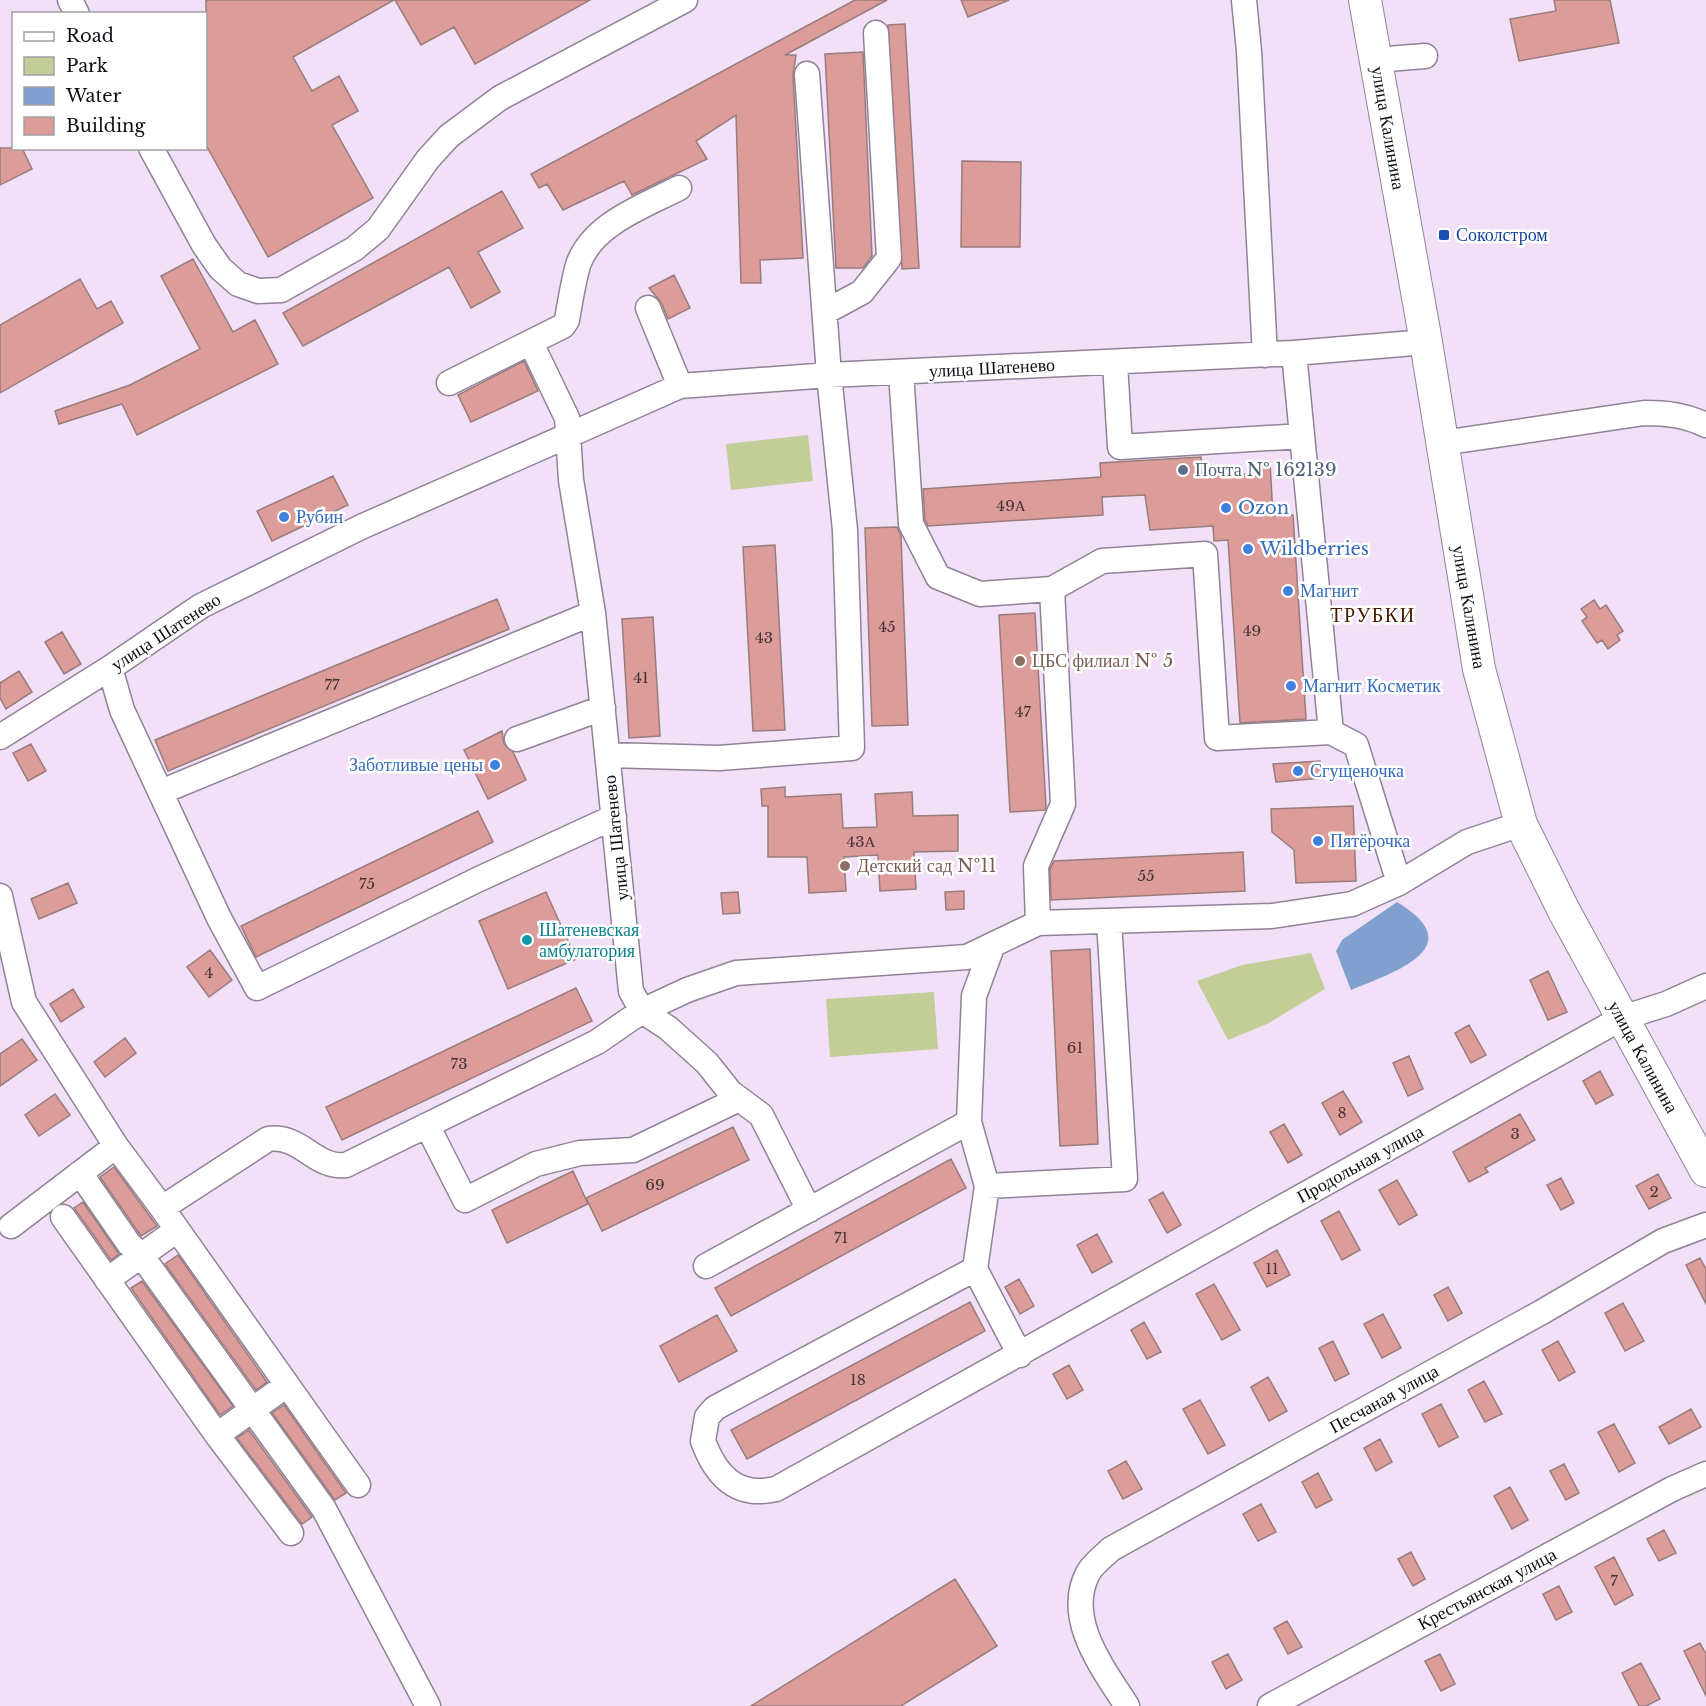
<svg xmlns="http://www.w3.org/2000/svg" width="1706" height="1706" font-family="'Libre Baskerville',serif">
	<style>
		.green { fill: #c2cd98 }
		.water { fill: #81a0cf }
		.building { fill: #dc9c9a; stroke: #997c7b; stroke-width: 1.5 }
		.lines { fill: none; stroke-linecap: round; stroke-linejoin: round }
		.minor-casing { stroke: #918297; stroke-width: 27 }
		.major-casing { stroke: #918297; stroke-width: 34 }
		.minor { stroke: #fff; stroke-width: 24 }
		.major { stroke: #fff; stroke-width: 32 }
		.transit-dot { fill: #1a4fb4; stroke: #fff; stroke-width: 2 }
		.service-dot { fill: #5c6f8a; stroke: #fff; stroke-width: 2 }
		.shop-dot { fill: #3f7fe0; stroke: #fff; stroke-width: 2 }
		.education-dot { fill: #8d6e63; stroke: #fff; stroke-width: 2 }
		.culture-dot { fill: #0f9aa8; stroke: #fff; stroke-width: 2 }
		.labels { text-anchor: middle; stroke-width: 5; stroke-linejoin: round; paint-order: stroke }
		.number-label { font-size: 15px; fill: #453237 }
		.street-label { font-size: 18px; fill: #130e16; stroke: #fff }
		.transit-label { font-size: 18px; fill: #164399; stroke: #fff; text-anchor: start }
		.service-label { font-size: 18px; fill: #4e5e75; stroke: #fff; text-anchor: start }
		.shop-label { font-size: 18px; fill: #366cbe; stroke: #fff; text-anchor: start }
		.education-label { font-size: 18px; fill: #785e54; stroke: #fff; text-anchor: start }
		.culture-label { font-size: 18px; fill: #0d838f; stroke: #fff; text-anchor: start }
		.neighbourhood-label { font-size: 20px; letter-spacing: 1.5px; fill: #471900; stroke: #fff }
	</style>
	<rect width="100%" height="100%" fill="#f1e0f8"/>
	<!-- green -->
	<path class="green" d="M808,435l5,46 -82,9 -5,-46z
		M1311,953l14,36 -58,35 -39,16 -31,-59 45,-16z
		M934,992l4,57 -108,8 -4,-58z"/>
	<!-- water -->
	<path class="water" d="M1397,902c75,45 -2,70 -46,88l-15,-39 6,-11z"/>
	<!-- building -->
	<path class="building" d="M206,0h188l-101,57 19,34 27,-15 19,35 -26,14 41,73 -105,59 -62,-112z
		M395,0h195l-115,64 -21,-37 -33,18z
		M855,0h32l-102,55h11l-3,20 10,183 -43,2 1,23h-20l-5,-168 -40,26 11,18 -75,36 -8,-14 -61,29 -16,-26 -8,4 -8,-14z
		M961,0h48l-41,17z
		M1554,0h56l9,43 -100,18 -9,-42 46,-8z
		M905,24l14,244 -17,1 -14,-244z
		M863,52l9,204 -9,12h-27l-11,-214z
		M0,148h22l10,21 -32,16z
		M962,161l59,1 -1,85h-59z
		M502,191l21,37 -45,24 22,40 -29,16 -22,-41 -146,79 -20,-33z
		M193,259l40,73 22,-12 23,44 -141,71 -15,-31 -63,20 -4,-13 75,-26 70,-36 -39,-73z
		M674,275l16,33 -22,11 -7,-17 -12,-14z
		M80,279l17,30 14,-8 12,22 -123,70v-68z
		M524,361l14,30 -67,31 -13,-27z
		M1201,457l2,20 46,-3 -1,-11 22,-1 3,54 20,-1 13,204 -66,4 -12,-183 -14,1 -1,-15 -63,4 -5,-35 -43,2 1,18 -175,11 -3,-6 -2,-31 178,-12 -1,-14z
		M333,476l15,29 -76,36 -15,-30z
		M897,527l4,9 7,189 -36,1 -7,-198z
		M775,545l10,185 -32,1 -10,-184z
		M497,599l12,30 -341,142 -13,-31z
		M1594,600l6,9 6,-4 17,26 -6,4 3,5 -12,9 -6,-9 -5,3 -15,-22 5,-4 -6,-8z
		M1035,613l11,194 -1,3 -35,2 -11,-197z
		M653,617l7,119 -31,2 -7,-119z
		M62,632l19,32 -17,10 -19,-32z
		M19,671l13,21 -26,17 -6,-11v-15z
		M502,731l2,13 9,8 13,28 -38,19 -24,-49z
		M31,744l15,27 -18,10 -15,-28z
		M1320,761l3,17 -47,4 -3,-18z
		M785,787v10l56,-3 2,34 34,-1 -2,-33 37,-2 1,24 45,-1v36l-44,1 2,37 -36,2 -2,-36 -34,2 2,34 -37,2 -2,-36h-39v-51h-6l-1,-17z
		M1353,806l3,75 -60,2 -2,-33 -22,-18 -1,-23z
		M478,811l15,31 -237,115 -15,-31z
		M1243,852l2,39 -194,9 -1,-31 4,-8z
		M68,883l9,20 -38,16 -8,-20z
		M964,891v18l-18,1 -1,-18z
		M546,892l30,67 -68,30 -29,-68z
		M738,892l2,21 -17,1 -2,-21z
		M1090,949l8,195 -38,2 -9,-195z
		M210,950l22,30 -23,17 -22,-30z
		M1548,971l19,41 -19,8 -18,-40z
		M576,988l16,33 -250,119 -16,-33z
		M73,989l11,18 -23,15 -11,-18z
		M1469,1025l17,30 -15,8 -16,-30z
		M125,1038l11,15 -31,24 -11,-15z
		M22,1039l15,21 -37,26v-32z
		M1409,1056l14,33 -15,7 -15,-33z
		M1600,1071l13,24 -17,9 -13,-23z
		M1343,1091l19,31 -22,13 -18,-32z
		M55,1094l15,21 -31,21 -14,-21z
		M1520,1114l15,26 -50,28 3,4 -19,10 -16,-30z
		M1284,1124l18,31 -14,8 -18,-31z
		M733,1127l16,33 -147,71 -16,-33z
		M951,1159l15,29 -235,128 -16,-28z
		M114,1167l43,59 -16,10 -41,-59z
		M573,1171l15,33 -81,39 -15,-33z
		M1658,1174l13,24 -22,11 -13,-23z
		M1561,1178l13,25 -13,7 -14,-25z
		M1397,1180l20,35 -18,10 -20,-35z
		M1163,1192l18,33 -14,8 -18,-33z
		M83,1202l36,52 -8,6 -37,-52z
		M1339,1211l21,39 -18,10 -21,-39z
		M1097,1234l15,28 -20,11 -15,-28z
		M1277,1250l13,25 -23,12 -13,-24z
		M178,1255l89,127 -11,8 -91,-126z
		M1700,1258l6,11v35l-20,-39z
		M1019,1279l15,27 -14,8 -15,-27z
		M142,1281l91,125 -13,9 -89,-127z
		M1214,1284l26,46 -18,10 -26,-46z
		M1448,1287l14,26 -14,8 -14,-26z
		M970,1302l15,29 -238,128 -16,-29z
		M1623,1303l21,38 -19,10 -20,-38z
		M1383,1314l18,34 -19,10 -18,-34z
		M717,1315l20,36 -58,31 -19,-36z
		M1144,1322l17,30 -14,7 -16,-29z
		M1333,1341l16,33 -14,7 -16,-33z
		M1558,1341l17,31 -16,9 -17,-31z
		M1069,1365l14,25 -16,9 -14,-25z
		M1268,1377l19,34 -18,10 -18,-34z
		M1484,1381l18,33 -17,8 -17,-32z
		M1200,1400l25,45 -17,9 -25,-45z
		M1441,1404l17,33 -19,10 -17,-33z
		M284,1405l62,88 -11,7 -63,-87z
		M1691,1409l10,18 -32,17 -10,-17z
		M1614,1424l21,39 -16,9 -21,-40z
		M249,1430l63,87 -10,7 -65,-86z
		M1380,1439l12,23 -16,9 -12,-23z
		M1126,1461l16,28 -19,10 -15,-28z
		M1564,1464l15,29 -13,7 -16,-29z
		M1318,1473l14,27 -16,8 -14,-26z
		M1510,1487l18,33 -16,9 -18,-33z
		M1261,1504l15,28 -18,9 -15,-27z
		M1664,1530l12,23 -17,8 -12,-22z
		M1411,1552l14,27 -12,7 -15,-27z
		M1614,1557l19,38 -18,10 -20,-38z
		M955,1579l42,67 -96,60h-150z
		M1559,1586l13,26 -16,8 -13,-26z
		M1287,1621l15,26 -14,7 -14,-26z
		M1700,1643l6,11v42l-22,-45z
		M1228,1654l14,26 -16,9 -14,-27z
		M1440,1654l15,30 -14,7 -16,-30z
		M1641,1663l19,36 -14,7h-7l-17,-33z"/>
	<g class="lines">
		<!-- minor casing -->
		<g class="minor-casing">
			<path id="minor" d="M70,0l7,14
				M1244,0l5,51 16,304
				M1375,60l50,-4
				M151,148l53,97 16,23 18,16 20,7 23,-1 73,-41 24,-20 50,-70 21,-23 51,-38 185,-98
				M648,308l32,78
				M825,312l37,-20 27,-34 -13,-225
				M531,343l36,75 4,62 22,133 38,378 11,20 26,17 39,35 23,29 31,23 48,95
				M1294,353l37,379 25,13 43,138 68,-41 54,-18
				M1115,363l5,84 182,-11
				M901,372l10,152 27,53 42,17 72,-5
				M449,383l114,-57 4,-6c3,-18 6,-37 11,-55 14,-41 66,-59 101,-77
				M1442,443l202,-30c23,0 41,2 62,12
				M110,668l12,42 97,208 38,70 220,-108 137,-63
				M0,737l110,-69 91,-62 160,-79 319,-141 149,-11 465,-22 132,-11
				M517,739l86,-31
				M608,755l111,3 133,-10 -7,-218 -16,-155 -22,-301
				M161,792l432,-179
				M0,896l24,106 92,144 46,62 106,-69c33,-5 47,30 78,26l251,-123 45,-31 45,-21 49,-17 231,-16 71,-34 234,-7 80,-12 47,-21
				M1038,923l-2,-57 27,-62 -11,-215 50,-28 103,-7 12,184 114,-6
				M992,947l-18,49 -5,126 18,64 -12,83 45,86
				M427,1125l38,75 71,-36 44,-11 53,-3 106,-51
				M80,1173l49,71 12,11 183,254 104,197
				M987,1186l138,-7 -16,-258
				M162,1208l196,277
				M63,1217l154,218 74,98
				M11,1226l105,-80
				M706,1266l263,-144
				M975,1269l-260,139 -8,9 -4,24c13,35 34,57 73,48l846,-471 44,-14 40,-18
				M107,1280l70,-50
				M217,1435l70,-50
				M1127,1706c-24,-38 -63,-87 -39,-133 5,-9 16,-17 23,-24l431,-237 121,-71 43,-16
				M1270,1706l402,-217 34,-15"/>
		</g>
		<!-- major casing -->
		<g class="major-casing">
			<path id="major" d="M1365,0l61,342 53,327 42,155 43,87 142,260"/>
		</g>
		<!-- minor -->
		<use href="#minor" class="minor"/>
		<!-- major -->
		<use href="#major" class="major"/>
	</g>
	<!-- markers -->
	<rect class="transit-dot" x="1438" y="229" width="12" height="12" rx="3"/>
	<circle class="service-dot" cx="1183" cy="470" r="6"/>
	<g class="shop-dot">
		<circle cx="1226" cy="508" r="6"/>
		<circle cx="284" cy="517" r="6"/>
		<circle cx="1248" cy="549" r="6"/>
		<circle cx="1288" cy="591" r="6"/>
		<circle cx="1291" cy="686" r="6"/>
		<circle cx="495" cy="765" r="6"/>
		<circle cx="1298" cy="771" r="6"/>
		<circle cx="1318" cy="841" r="6"/>
	</g>
	<g class="education-dot">
		<circle cx="1020" cy="661" r="6"/>
		<circle cx="845" cy="866" r="6"/>
	</g>
	<circle class="culture-dot" cx="527" cy="940" r="6"/>
	<g class="labels">
		<!-- number labels -->
		<g class="number-label">
			<text x="1011" y="511">49А</text>
			<text x="887" y="632">45</text>
			<text x="1252" y="636">49</text>
			<text x="764" y="643">43</text>
			<text x="641" y="683">41</text>
			<text x="332" y="690">77</text>
			<text x="1023" y="717">47</text>
			<text x="861" y="847">43А</text>
			<text x="1146" y="881">55</text>
			<text x="367" y="889">75</text>
			<text x="209" y="978">4</text>
			<text x="1075" y="1053">61</text>
			<text x="459" y="1069">73</text>
			<text x="1342" y="1118">8</text>
			<text x="1515" y="1139">3</text>
			<text x="655" y="1190">69</text>
			<text x="1654" y="1197">2</text>
			<text x="841" y="1243">71</text>
			<text x="1272" y="1274">11</text>
			<text x="858" y="1385">18</text>
			<text x="1614" y="1586">7</text>
		</g>
		<!-- street labels -->
		<g class="street-label">
			<text transform="translate(1388 128) rotate(80)" y="6">улица Калинина</text>
			<text transform="translate(992 368) rotate(-3)" y="6">улица Шатенево</text>
			<text transform="translate(1469 607) rotate(80)" y="6">улица Калинина</text>
			<text transform="translate(166 632) rotate(-33)" y="6">улица Шатенево</text>
			<text transform="translate(616 838) rotate(-96)" y="6">улица Шатенево</text>
			<text transform="translate(1643 1057) rotate(61)" y="6">улица Калинина</text>
			<text transform="translate(1360 1164) rotate(-29)" y="6">Продольная улица</text>
			<text transform="translate(1384 1399) rotate(-29)" y="6">Песчаная улица</text>
			<text transform="translate(1487 1589) rotate(-28)" y="6">Крестьянская улица</text>
		</g>
		<!-- transit labels -->
		<g class="transit-label">
			<text x="1456" y="241">Соколстром</text>
		</g>
		<!-- service labels -->
		<g class="service-label">
			<text x="1195" y="476">Почта № 162139</text>
		</g>
		<!-- shop labels -->
		<g class="shop-label">
			<text x="1238" y="514">Ozon</text>
			<text x="296" y="523">Рубин</text>
			<text x="1260" y="555">Wildberries</text>
			<text x="1300" y="597">Магнит</text>
			<text x="1303" y="692">Магнит Косметик</text>
			<text x="483" y="771" text-anchor="end">Заботливые цены</text>
			<text x="1310" y="777">Сгущеночка</text>
			<text x="1330" y="847">Пятёрочка</text>
		</g>
		<!-- education labels -->
		<g class="education-label">
			<text x="1032" y="667">ЦБС филиал № 5</text>
			<text x="857" y="872">Детский сад №11</text>
		</g>
		<!-- culture labels -->
		<g class="culture-label">
			<text x="539" y="936">Шатеневская<tspan x="539" dy="21">амбулатория</tspan></text>
		</g>
		<!-- neighbourhood labels -->
		<g class="neighbourhood-label">
			<text x="1373" y="622">ТРУБКИ</text>
		</g>
	</g>
	<!-- legend -->
	<rect x="12" y="12" width="195" height="138" fill="#ffffff" stroke="#a19fa2" stroke-width="1.5"/>
	<rect x="24" y="32" width="30" height="9" fill="#ffffff" stroke="#a19fa2" stroke-width="1.5"/>
	<text x="66" y="42" font-size="18" fill="#130e16">Road</text>
	<rect x="24" y="57" width="30" height="18" fill="#c2cd98" stroke="#a19fa2" stroke-width="1.5"/>
	<text x="66" y="72" font-size="18" fill="#130e16">Park</text>
	<rect x="24" y="87" width="30" height="18" fill="#81a0cf" stroke="#a19fa2" stroke-width="1.5"/>
	<text x="66" y="102" font-size="18" fill="#130e16">Water</text>
	<rect x="24" y="117" width="30" height="18" fill="#dc9c9a" stroke="#a19fa2" stroke-width="1.5"/>
	<text x="66" y="132" font-size="18" fill="#130e16">Building</text>
</svg>
